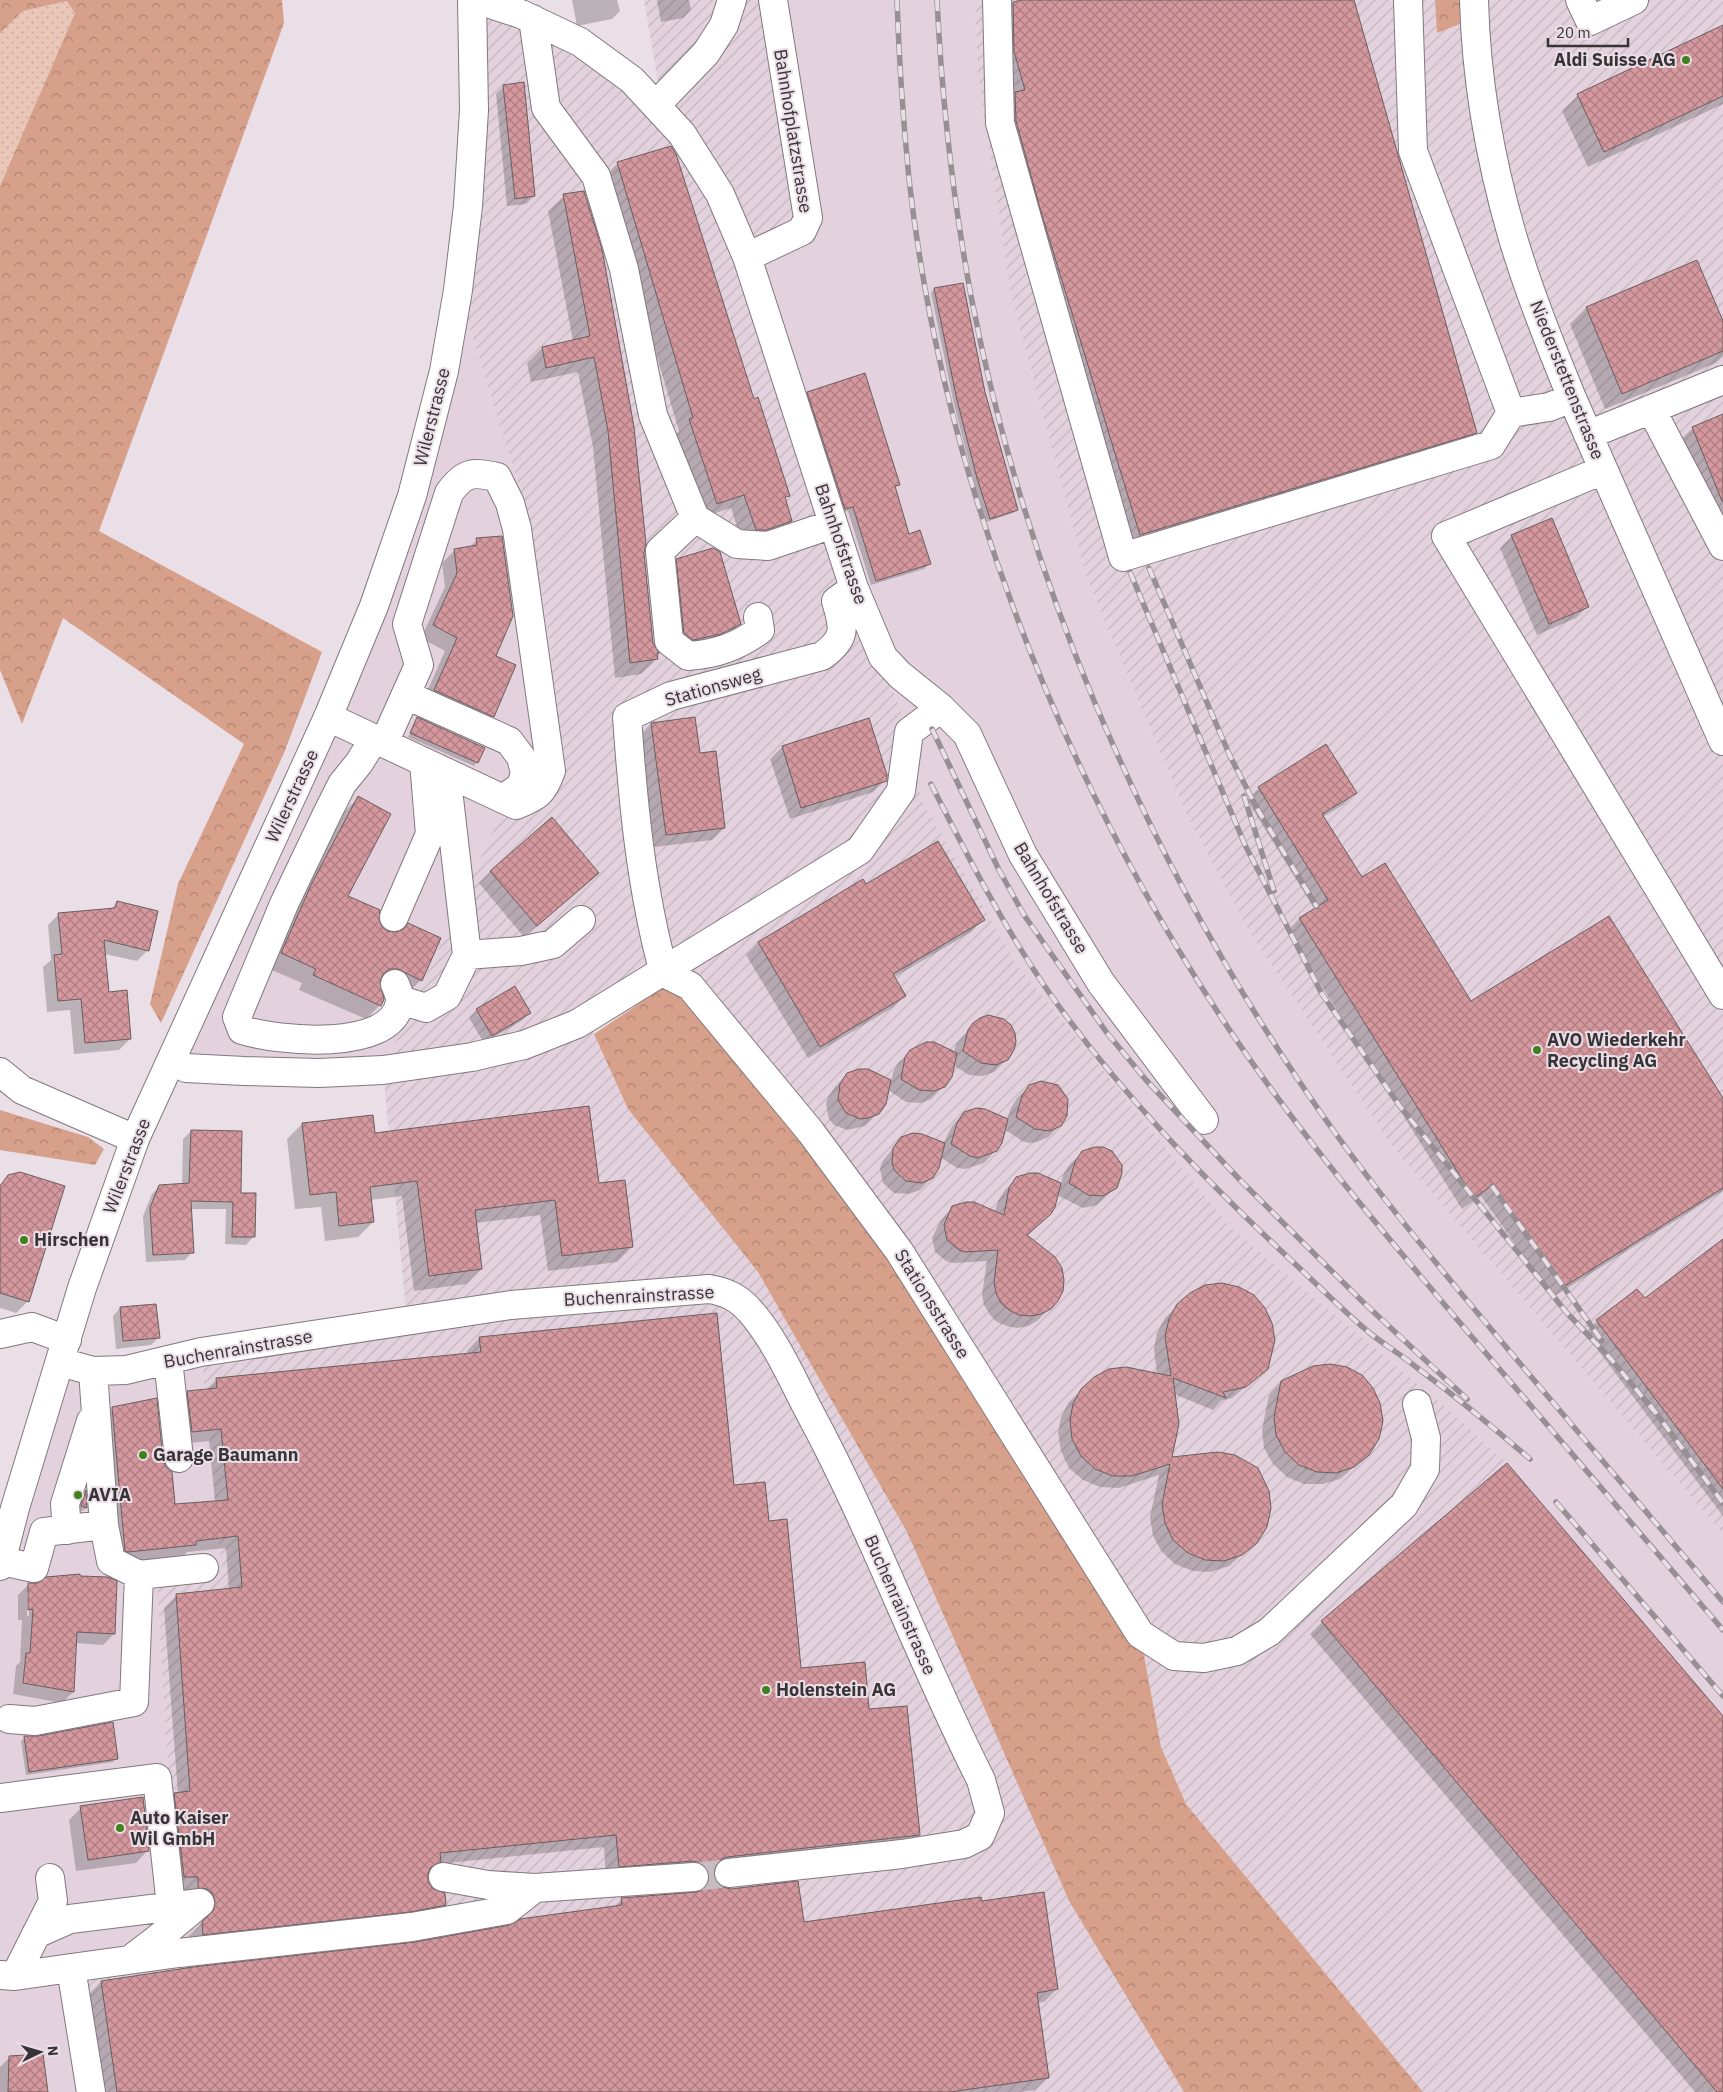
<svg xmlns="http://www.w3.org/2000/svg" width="1723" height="2092" font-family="'IBM Plex Sans',sans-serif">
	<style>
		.built { fill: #e3d2dd }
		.industrial { fill: url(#industrial-furrows) }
		.green { fill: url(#green-dots) }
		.forest { fill: url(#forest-crowns) }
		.shadow { fill: #0003; fill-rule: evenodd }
		.building { fill: url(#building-cross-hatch); stroke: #695e5f }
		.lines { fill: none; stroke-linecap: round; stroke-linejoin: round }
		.minor-tunnel { stroke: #c6bdc3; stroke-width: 28; stroke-dasharray: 28 14; stroke-linecap: butt }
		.minor-casing { stroke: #82787e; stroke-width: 30 }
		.major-casing { stroke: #82787e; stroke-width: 30 }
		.minor { stroke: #fff; stroke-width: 28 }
		.major { stroke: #fff; stroke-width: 28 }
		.rail-casing { stroke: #978f94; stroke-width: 5.5 }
		.rail { stroke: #eadfe6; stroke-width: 4; stroke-dasharray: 11; stroke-linecap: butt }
		.poi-dot { fill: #40801f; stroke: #eadfe6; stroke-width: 2 }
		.labels { text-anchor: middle; stroke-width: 4; stroke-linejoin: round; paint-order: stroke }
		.poi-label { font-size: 18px; font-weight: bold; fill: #373336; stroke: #eadfe6; text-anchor: start }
		.street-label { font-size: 18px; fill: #373336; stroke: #eadfe6 }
	</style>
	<defs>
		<pattern id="industrial-furrows" width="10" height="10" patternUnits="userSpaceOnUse" patternTransform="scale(1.25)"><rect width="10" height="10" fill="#e3d2dd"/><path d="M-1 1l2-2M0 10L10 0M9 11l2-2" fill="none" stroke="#c3b5be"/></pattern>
		<pattern id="green-dots" width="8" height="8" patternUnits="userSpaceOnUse" patternTransform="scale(1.25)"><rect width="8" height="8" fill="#e9c6b7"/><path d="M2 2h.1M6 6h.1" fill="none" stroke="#c8ab9e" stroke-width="1.8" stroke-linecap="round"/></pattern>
		<pattern id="forest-crowns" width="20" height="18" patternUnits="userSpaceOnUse" patternTransform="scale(1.25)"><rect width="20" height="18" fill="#d7a08a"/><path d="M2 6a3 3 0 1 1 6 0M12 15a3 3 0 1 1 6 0" fill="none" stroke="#af8372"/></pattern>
		<pattern id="building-cross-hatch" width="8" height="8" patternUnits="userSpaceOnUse" patternTransform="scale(1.25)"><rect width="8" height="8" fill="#d5989f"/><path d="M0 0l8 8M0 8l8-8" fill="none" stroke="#ae7d82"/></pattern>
	</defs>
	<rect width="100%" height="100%" fill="#eadfe6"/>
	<!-- built -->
	<path class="built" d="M773,0h202l3,76 33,219 76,284 99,234 61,115 145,218 331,388v182l-216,-253 -58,-53 -218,-182 -215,-265 -94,-162 -13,-69 -55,-144 -107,-331z
		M458,290l69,221 23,130 9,130 -58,42 -118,257 -211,-10 202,-454z
		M201,1352l21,220 -65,12 22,369 -88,139h-91v-526l60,-204z"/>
	<!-- industrial -->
	<path class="industrial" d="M472,0l49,14 142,98 -19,-112h129l35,218 -61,39 107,331 55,144 13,69 94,162 215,265 218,182 58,53 216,253v376h-300l-237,-288 -25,-57 -21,-113 -476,-661 -86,51 16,9 34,76 130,163 149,260 162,369 115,191h-1093l-20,-124 108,-15 -22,-369 65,-12 -21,-220 206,-31 -24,-251 118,-257 58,-42 -9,-130 -23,-130 -69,-221z
		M975,0h460l2,32 38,-14 -1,-18h249v1534l-331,-388 -145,-218 -61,-115 -99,-234 -76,-284 -33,-219z"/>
	<!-- green -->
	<path class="green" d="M68,1l7,12 -75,173v-153l23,-22z"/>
	<!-- forest -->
	<path class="forest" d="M0,0h282l2,23 -185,508 223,121 -38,101 -123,270 -11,-19 28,-120 66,-140 -181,-126 -41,106 -22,-54v-484l75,-173 -8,-12 -44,10 -23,22z
		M1435,0h39l1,18 -38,15z
		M661,989l29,7 211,264 241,385 19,102 25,57 237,288h-239l-115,-191 -162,-369 -149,-260 -130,-163 -34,-75z
		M0,1110l88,27 16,12 -9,16 -95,-15z"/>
	<!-- shadow -->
	<path class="shadow" d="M572,0h45l3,11 -8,8 -35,7z
		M657,0h32l2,10 -8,8 -22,4z
		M1025,0h328l122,433 -12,12 -335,102 -124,-414 -3,-117 12,-13z
		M1723,27v77l-135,63 -26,-56 16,-16z
		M504,86l30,110 -8,8 -19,2 -11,-112z
		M618,163l135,237 35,95 -4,4 7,22 -14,14 -35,8 -11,-35 -28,9 -27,-83 3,-3 -75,-254z
		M564,196l79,356 9,91 4,11 1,5 -16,15 -26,4 -22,-231 -15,-75 -47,10 -4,-19 15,-15 31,-7 -25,-130z
		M934,289l50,103 33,118 -4,3 -27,9 -12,-40 -20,-78 -23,-111z
		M1586,308l137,16v32l-7,7 -111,46 -35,-85z
		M808,393l91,91 -5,5 15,46 20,29 -5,5 -53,16 -23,-74 -8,2 -37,-115z
		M1723,415v143l-47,-114 17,-16z
		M1512,536l76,70 -12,12 -39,17 -37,-87z
		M477,540l17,117 -1,59 -13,13 -58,-26 23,-52 -24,-13 24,-51 -3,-24 13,-13 14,-2z
		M677,560l63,63 -12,12 -21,11 -35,-1 -7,-73z
		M418,719l59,43 -3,4 -66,-29z
		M652,724l47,31 25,73 -12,12 -58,7 -14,-111z
		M1326,746l29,47 -12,12 -20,12 38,62 110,123 252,99v90l-170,106 -72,-101 -19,13 -175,-278 12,-12 16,-9 -68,-110 12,-12z
		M782,747l103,33 -12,12 -83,27 -20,-60z
		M358,798l-12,98 35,31 40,53 -15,15 -23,-13 -4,1 1,22 -14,14 -67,-29 3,-7 -35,-15 32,-71 45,-85z
		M491,871l94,14 -61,52 -45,-54z
		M862,881l4,5 117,34 -12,12 -78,46 11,18 -12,12 -84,50 -62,-103 12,-12z
		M117,902l31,48 -11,11 -33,-7 4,39 22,46 -11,11 -45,4 -4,-44 -23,2 -4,-45 8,-7 -3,-35 11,-11 51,-4z
		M477,1010l52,3 -8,8 -37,22 -15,-25z
		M968,1031l39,28 -13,13 -11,4 -14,-1 -16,-10 -9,21 -13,13 -10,4 -15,-1 -18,-12 -10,23 -13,13 -18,4 -13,-5 -5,-6 -3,-15 2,-7 7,-10 12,-13 21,-3 23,10 3,-11 4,-7 20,-17 8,-3 28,10 2,-9z
		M1030,1086h27l10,13 -7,26 -12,12 -11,5 -8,1 -7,-2 -18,-12 -8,21 -12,13 -19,6 -8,-1 -17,-11 -8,20 -12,13 -11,4 -15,-1 -11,-10 -3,-14 2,-7 19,-24 42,6 9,-18 12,-13 43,7 3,-10 7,-12z
		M302,1124l72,11 224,49 34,63 -15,15 -69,9 -8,-56 -65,8 6,46 -15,15 -52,7 -12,-95 -32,4 3,22 -15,15 -33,4 -4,-34 -26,2 -8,-70z
		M191,1131l49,63 13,43 -7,8 -21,-1 1,-35h-36l2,43 -7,8 -39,2 -3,-46 9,-22 8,-8 22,-1 1,-46z
		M1083,1152l33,35 -19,18 -14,3 -26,-13 -31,41 24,72 -13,13 -9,5 -11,2 -10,-2 -10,-4 -7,-7 -6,-10 -2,-10 5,-34 -33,2 -8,-2 -11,-9 -3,-14 9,-18 12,-13 42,5 3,-11 7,-11 12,-12 21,-4 23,10 2,-9 7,-11z
		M9,1176l19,125 -12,12 -16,-5v-123z
		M1723,1241v275l-138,-183 12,-12 47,-21z
		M1178,1305l89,64 -35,29 -11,3 -8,9 -39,-16 -4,65 86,83 -27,24 -18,6 -18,-1 -18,-7 -13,-12 -9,-16 -3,-19 9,-42 -40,13 -19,-1 -17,-7 -14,-12 -8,-17 -3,-18 3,-16 8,-15 13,-13 75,-14 -3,-26 3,-16 8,-15z
		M120,1308l39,29 -8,8 -35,4 -3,-33z
		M479,1338l254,149 35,35 32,148 68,41 51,124 -13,12 -193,23 -1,4 3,9 7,5 81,36 177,-21 77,86 -13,13 -7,1 11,74 -13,13 -15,2h-917l-14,-98 12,-12 314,-38 199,-37 8,-8 75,-6 1,-3 -92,-11 -2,-32 -166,17 -11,10v8l18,23 -13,12 -241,30 -1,-11 12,-13 1,-10 -17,-13 -1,-11h-14l-9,-83 13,-12h3l-14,-186 13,-13 52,-5 -3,-42 -39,4 -5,6 -67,6 -15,-143 12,-13 62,97 41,-3 -6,-61 -29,3 -5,-39 13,-12 17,-2 12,-12 250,-25v-3z
		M1281,1382l87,73 -28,24 -17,5h-19l-17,-7 -14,-13 -9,-16 -2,-18 7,-35z
		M85,1493l1,15 -4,3 -4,-1z
		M79,1577l35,57 -11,11 -27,-2 -3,49 -11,11 -49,-9 3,-28 4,-4 2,-42h-4v-25l11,-11h9zM27,1592h2v24h-2z
		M1322,1622l401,95v375h-28l-385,-458z
		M25,1737l91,22 -3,3 -87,13 -5,-34z
		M81,1808l67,42 -12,13 -60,8 -7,-51z
		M10,2057l36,35h-46v-25z"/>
	<!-- building -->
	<path class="building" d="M1021,0h333l123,433 -337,102 -99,-323 -25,-91 -1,-29 10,-2 -11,-39 -1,-49z
		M1723,25v71l-119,56 -27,-58z
		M524,82l11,114 -20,3 -12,-114z
		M671,146l5,8 78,245 4,-2 32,99 -5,1 7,24 -26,9h-10l-12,-35 -27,9 -28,-85 4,-1 -76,-256z
		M584,191l18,58 32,178 12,117 -2,9 9,90 6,10 -2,1 1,5 -28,4 -22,-232 -14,-74 -48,11 -4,-21 48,-11 -27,-142z
		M1697,260l26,61v30l-101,43 -36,-87z
		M963,283l22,109 33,118 -28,9 -13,-41 -20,-78 -23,-112z
		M865,373l35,112 -5,1 14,48 11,-4 11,34 -55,17 -23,-74 -8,2 -38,-117z
		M1723,414v87h-1l-30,-74z
		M1552,518l37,89 -40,17 -38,-89z
		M502,536l11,80 -17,40 20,9 -22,52 -60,-27 23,-52 -24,-13 24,-52 -3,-24 23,-4 -1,-7z
		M713,548l7,4 21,72 -20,10 -28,6 -9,-7 -8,-74z
		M417,717l68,31 -7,15 -68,-30z
		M695,717l5,36 16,-2 9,77 -59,7 -15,-112z
		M869,718l18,57v6l-86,27 -19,-62z
		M1326,744l31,49 -35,21 40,63 23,-14 86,138 138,-85 114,182v90l-158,98 -72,-101 -19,13 -175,-280 29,-18 -70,-113z
		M358,796l33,18 -43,82 32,14 -1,9 3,8 5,4 9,1 8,-3 4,-6 33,15 -19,43 -24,-12h-9l-6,5 -3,8 4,17 -3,7 -68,-31 3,-6 -35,-16 31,-70z
		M552,817l47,56 -62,53 -47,-55z
		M938,841l47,79 -92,54 13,22 -86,51 -62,-105 105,-63 3,5z
		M117,901l41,10 -9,40 -45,-11 5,52 18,-2 4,49 -46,4 -4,-44 -23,2 -4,-46 8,-1 -4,-41 57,-5z
		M515,986l16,27 -39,23 -16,-27z
		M988,1015l16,4 7,6 4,8 1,9 -2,8 -6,10 -12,5 -15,-2 -18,-12 5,-21 5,-7 7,-5z
		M926,1042h8l23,11 -5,24 -7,10 -11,4 -15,-1 -18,-11 4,-22 5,-7z
		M859,1069h9l23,11 -5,24 -7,10 -11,4 -8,1 -14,-6 -8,-13 2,-16 7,-11z
		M1041,1081l17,4 10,14 -1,17 -6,10 -11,5 -15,-2 -19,-12 6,-21 7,-11z
		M589,1106l10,77 26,-3 8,67 -71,9 -7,-56 -80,10 7,59 -53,7 -12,-95 -47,6 4,35 -35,4 -3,-34 -26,3 -8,-72 71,-8 2,18z
		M976,1108l9,1 23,10 -6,24 -5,8 -19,7 -8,-2 -19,-12 6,-21 7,-11z
		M191,1130l51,1 -1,62h15l-1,44h-23l1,-35 -42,-1 3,52 -41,2 -3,-47 9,-23 30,-2z
		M913,1133l9,1 23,9 -6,25 -6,10 -11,5 -16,-2 -11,-10 -3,-7 1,-16 8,-11z
		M1095,1147h8l9,4 10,14v8l-5,15 -14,8 -15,-1 -19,-12 6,-21 7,-11z
		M20,1172l45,14 -36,116 -29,-9v-107l8,-11z
		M1030,1173h8l23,10 -6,24 -4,7 -24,21 28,22 7,11 2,12 -1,11 -5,10 -7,8 -10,5 -11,2 -11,-1 -10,-5 -8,-7 -5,-10 -2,-11 4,-32 -32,2 -7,-2 -12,-10 -3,-15 8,-19 14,-4h8l30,13 5,-27 7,-11z
		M1723,1239v250l-127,-169 41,-31 8,9z
		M1222,1283l17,4 15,8 11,13 7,15 3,17 -7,29 -22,18 -23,5 3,6 -53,-20 6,46 -7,33 46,-5 17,3 23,13 11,23 2,17 -4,19 -10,16 -15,12 -18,6 -19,-1 -17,-7 -15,-13 -8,-17 -3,-19 8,-40 -38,12h-19l-18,-7 -14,-13 -9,-17 -2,-19 3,-16 8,-15 13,-12 15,-8 17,-2 45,9 -6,-40 4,-17 8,-15 13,-11 15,-8z
		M156,1304l4,34 -37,3 -3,-34z
		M717,1313l17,172 31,-3 4,39 18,-2 14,149 64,-6 4,47 38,-3 13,129 -193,22 -7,3 -5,6 -2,8 3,8 6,5 9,2 67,-8 6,41 177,-25 1,4 62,-9 14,97 -21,4 12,85 -99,14h-833l-16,-111 92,-14 222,-25 95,-17 10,-6 102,-14 -1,-7 75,-6 7,-2 5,-7 2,-7 -3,-8 -7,-5 -7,-2 -74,6 -3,-32 -176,18 1,9 -10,5 -3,7v8l5,7 12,4 1,12 -36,7 -207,23 -1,-13 12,-12 1,-10 -3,-7 -5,-4 -9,-1v-11h-14l-10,-84 16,-2 -14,-197 66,-7 -4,-51 -42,5v4l-68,7 -3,-1 -13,-144 45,-9 6,62 3,7 6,5 3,32 53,-4 -7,-71 -29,3 -5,-41 30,-3 -1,-10 265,-26 -2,-15z
		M1330,1364l17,3 15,8 11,13 7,15 3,18 -4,18 -10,16 -15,12 -18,6 -19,-1 -18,-7 -14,-13 -9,-17 -2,-18 7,-36 32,-15z
		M1507,1463l216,253v376h-6l-396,-471z
		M86,1490l1,18 -6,-2z
		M80,1574v2l28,1 9,4 -2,53 -38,-2 -3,60 -51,-9 3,-30h4l3,-44 -5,1v-27h10l8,-6z
		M113,1722l5,37 -89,13 -5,-36h14z
		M143,1797l6,54 -61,9 -8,-54z
		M43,2054l5,38h-40l1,-36z"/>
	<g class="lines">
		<!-- minor-tunnel -->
		<path class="minor-tunnel" d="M694,1877l35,-4"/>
		<!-- minor casing -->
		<g class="minor-casing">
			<path id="minor" d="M478,0l43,14 59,28 52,38 50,54 38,60 27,63 107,331 29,69 17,18 41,33 26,26 56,121 78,128 103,137
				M997,0l3,123 123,434 368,-112 20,-32
				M1408,0l5,151 98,262 38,-6 23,-9
				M1474,0c2,79 16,159 38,235 16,55 38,110 60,163l151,343
				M1580,0l10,21 44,-21
				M533,19l13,89 50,68 28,93 29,146 42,103 42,26 31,2 65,-22
				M656,105l50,-52 18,-28 8,-25
				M747,257l55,-26 6,-13 -35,-218
				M1651,409l72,137
				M1588,435l135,-55
				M1603,470l-157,66 277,459
				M695,518l-35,33 9,90 19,15c28,-2 49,-9 72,-26l-2,-13
				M406,695l103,46 12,16 4,16 -4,13 -18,13
				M328,717l188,88c22,-9 27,-12 35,-34l-34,-242 -7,-26 -13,-26c-24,-5 -32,-6 -48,16l-42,131 12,41 -35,78
				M374,739l-15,24 -17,21 -16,32 -42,88 -47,113 5,13c35,11 150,23 158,-28 1,-5 -3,-13 -5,-18
				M394,917l36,-83 -6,-72
				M467,955l54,-4 32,-7 28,-24
				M664,973l26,13 120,145 89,120 241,383 34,22 30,2 33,-7 32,-19 135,-127 21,-36 1,-31 -9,-34
				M664,973c-23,-84 -31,-170 -37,-256l44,-21 151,-40c25,-18 22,-28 14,-55l18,-13
				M401,1000l25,8 21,-12 20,-41 -21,-183
				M172,1060l14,8 58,3 75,2 64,-3 89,-13 52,-12 53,-21 283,-174 41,-59 8,-59 32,-24
				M0,1072l22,18 113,49
				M0,1334l32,-7 35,13
				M168,1360l11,98
				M60,1362l33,9 33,-1 75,-18 310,-47 198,-16c18,3 30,9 42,23 25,29 41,67 59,101 64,119 110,247 171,367l9,33 -10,23 -16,8 -62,10 -173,19
				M93,1371l11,154
				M67,1530l-2,-26 26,-83
				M1,1561l33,7 10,-36 60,-7 7,36 28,14 -5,127 -99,19 -26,-2
				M139,1575l65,-7
				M0,1798l157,-20 14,128
				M443,1877l45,8 47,3
				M36,1934l34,-15 130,-16
				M131,1959l25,-19 44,-37
				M71,1968l108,-15 233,-26 95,-17 28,-22 159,-11
				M0,1975l15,1 56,-8 20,124
				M15,1976l38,-75 -3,-23"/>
		</g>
		<!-- major casing -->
		<g class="major-casing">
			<path id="major" d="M0,1566l15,-58 67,-220 53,-149 193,-422 46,-111 38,-110 32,-125 14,-81 10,-84 6,-96 -2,-110"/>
		</g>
		<!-- minor -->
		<use href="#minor" class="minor"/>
		<!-- major -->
		<use href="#major" class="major"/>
		<!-- rail casing -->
		<g class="rail-casing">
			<path id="rail" d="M897,0c2,60 6,119 12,179 33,292 147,586 308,832 75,115 166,221 255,326 84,98 167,196 251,293
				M937,0c5,101 16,201 35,301 54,276 167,540 323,774 59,89 127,172 196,254 77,92 155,182 232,273
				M1149,568l81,188 28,54 59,97
				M1130,572l115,273 77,149 77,111 168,208 44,46 43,52
				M932,729l67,141 25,45 83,118 39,47 94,100 124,123 103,96
				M931,784c36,71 72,142 117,207 70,100 157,189 246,272 26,24 50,49 77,71 15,12 31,21 45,33 39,29 77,60 114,92
				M1244,796l30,95
				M1492,1186l110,155
				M1650,1405l73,98
				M1556,1502l167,194"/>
		</g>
		<!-- rail -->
		<use href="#rail" class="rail"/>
	</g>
	<!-- markers -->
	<g class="poi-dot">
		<circle cx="1686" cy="60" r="5"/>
		<circle cx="1537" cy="1050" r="5"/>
		<circle cx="24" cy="1240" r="5"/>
		<circle cx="143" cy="1455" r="5"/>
		<circle cx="78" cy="1495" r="5"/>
		<circle cx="766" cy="1690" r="5"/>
		<circle cx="120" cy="1828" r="5"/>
	</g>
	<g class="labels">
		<!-- poi labels -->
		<g class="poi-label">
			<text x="1676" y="66" text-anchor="end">Aldi Suisse AG</text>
			<text x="1547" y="1046">AVO Wiederkehr<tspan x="1547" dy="21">Recycling AG</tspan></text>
			<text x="34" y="1246">Hirschen</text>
			<text x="153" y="1461">Garage Baumann</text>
			<text x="88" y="1501">AVIA</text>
			<text x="776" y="1696">Holenstein AG</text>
			<text x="130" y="1824">Auto Kaiser<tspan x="130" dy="21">Wil GmbH</tspan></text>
		</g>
		<!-- street labels -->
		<g class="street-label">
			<text transform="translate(793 131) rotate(81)" y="6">Bahnhofplatzstrasse</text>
			<text transform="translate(1567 380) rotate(68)" y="6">Niederstettenstrasse</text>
			<text transform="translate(432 417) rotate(-76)" y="6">Wilerstrasse</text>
			<text transform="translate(841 544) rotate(71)" y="6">Bahnhofstrasse</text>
			<text transform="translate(713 687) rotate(-16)" y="6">Stationsweg</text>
			<text transform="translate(292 796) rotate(-65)" y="6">Wilerstrasse</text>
			<text transform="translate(1051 898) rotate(59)" y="6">Bahnhofstrasse</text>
			<text transform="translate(127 1166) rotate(-69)" y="6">Wilerstrasse</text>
			<text transform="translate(639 1296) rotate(-3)" y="6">Buchenrainstrasse</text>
			<text transform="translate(932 1304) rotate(58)" y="6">Stationsstrasse</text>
			<text transform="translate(238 1349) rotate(-10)" y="6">Buchenrainstrasse</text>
			<text transform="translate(900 1605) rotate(66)" y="6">Buchenrainstrasse</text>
		</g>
	</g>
	<!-- north arrow -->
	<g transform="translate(40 2052) rotate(85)" stroke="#eadfe6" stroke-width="4" paint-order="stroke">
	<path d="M0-4L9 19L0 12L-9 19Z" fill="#373336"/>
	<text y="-8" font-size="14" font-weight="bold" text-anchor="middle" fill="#373336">N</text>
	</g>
	<!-- scale -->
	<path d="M1548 38v8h80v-8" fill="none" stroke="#373336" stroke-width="2.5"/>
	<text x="1556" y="38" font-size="15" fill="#373336" stroke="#eadfe6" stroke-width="4" paint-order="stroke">20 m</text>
</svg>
